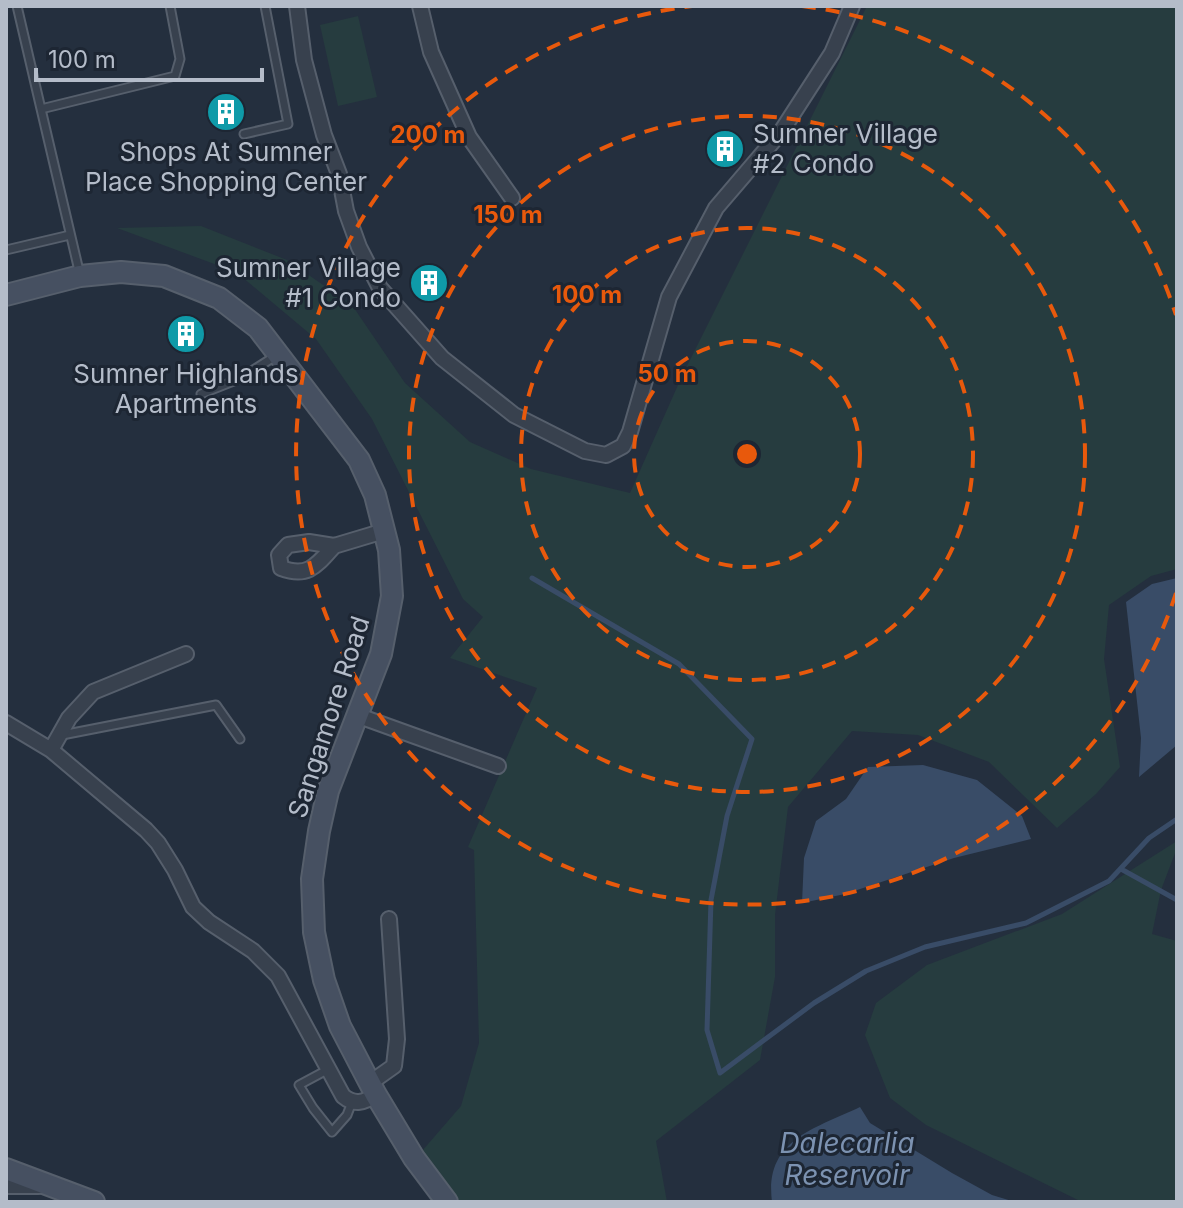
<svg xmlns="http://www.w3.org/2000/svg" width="1183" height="1208" font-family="Inter,sans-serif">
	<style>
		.green { fill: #263c3f }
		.water { fill: #394c67 }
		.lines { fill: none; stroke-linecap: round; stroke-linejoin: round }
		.stream { stroke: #394c67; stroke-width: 5 }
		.lane-casing { stroke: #565f6c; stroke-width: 11 }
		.street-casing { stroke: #565f6c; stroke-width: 18 }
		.secondary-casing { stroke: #565f6c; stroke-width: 24 }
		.lane { stroke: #38414e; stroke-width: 7 }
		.street { stroke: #38414e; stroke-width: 14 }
		.secondary { stroke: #465061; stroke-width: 20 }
		.ring { fill: none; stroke: #e8590c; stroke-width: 4; stroke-dasharray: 14 10 }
		.labels { text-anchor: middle; stroke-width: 6; stroke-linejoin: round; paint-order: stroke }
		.poi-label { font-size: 26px; fill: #b4bcc9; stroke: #1d2633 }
		.street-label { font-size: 26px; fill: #b4bcc9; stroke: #1d2633 }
		.water-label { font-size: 28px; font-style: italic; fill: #7c92b1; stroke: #1d2633 }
		.centre { fill: #e8590c; stroke: #1d2633; stroke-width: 4 }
		.ring-label { font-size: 24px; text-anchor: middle; font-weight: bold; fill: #e8590c; stroke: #1d2633; stroke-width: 6; stroke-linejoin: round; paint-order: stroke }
	</style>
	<rect width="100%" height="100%" fill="#242f3e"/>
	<!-- green -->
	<path class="green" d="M867,6h310v563l-26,7 -42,29 -5,54 16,108 -24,27 -39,34 -68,-66 -71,-27 -66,-4 -64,76 -13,108v62l-15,83 -104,81 11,61h-209l-36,-51 39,-45 18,-63 -5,-193 -6,-3 69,-159 -87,-30 33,-41 -20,-18 -91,-180 -56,-80 -80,-67 -119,-44 84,-2 86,34 65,45 53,78 65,59 61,27 99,24 52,-117z
		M358,16l19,81 -39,9 -18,-81z
		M1177,841v7l-16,42 -9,44 25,7v261h-95l-156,-77 -36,-27 -25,-63 11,-32 51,-38 135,-51z"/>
	<!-- water -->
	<path class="water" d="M1177,578v167l-38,32 2,-39 -15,-136 26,-18z
		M923,765l54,15 45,36 9,23 -77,19 -109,36 -43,9 2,-45 12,-37 30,-22 22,-32z
		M860,1107l10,16 82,50 40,22 23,7h-243c-8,-62 42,-73 88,-95z"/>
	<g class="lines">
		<!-- stream -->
		<path class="stream" d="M532,578l147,86 73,75 -25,77 -16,84 -4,130 13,43 94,-70 52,-32 59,-24 101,-24 83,-42 40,-43 28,-19
			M1121,869l56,31"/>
		<!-- lane casing -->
		<g class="lane-casing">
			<path id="lane" d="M17,6l24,103 134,-33 5,-17 -10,-53
				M41,109l39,166
				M244,134l44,-10 -23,-118
				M6,250l64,-15
				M201,394l38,-15 38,-24
				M62,735l154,-30 24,34
				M327,1070l-28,15 14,23 19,24 15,-17 5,-13"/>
		</g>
		<!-- street casing -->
		<g class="street-casing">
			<path id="street" d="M297,6l7,54 20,75 15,39 7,37 13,36 21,41 62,70 72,57 71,36 21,4 17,-9 7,-14 39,-135 47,-89 65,-76 51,-79 20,-47
				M420,6l11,46 38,85 43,61
				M334,546c-18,20 -26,32 -53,22l-2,-13 9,-10 21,-3 25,4 50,-15
				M359,716l139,50
				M6,723l45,27 95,80 12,13 17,27 18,37 16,15 44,29 25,25 65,120c12,10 21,6 33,-1
				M51,750l18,-32 24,-26 93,-38
				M370,1083l24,-17 3,-27 -8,-120
				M6,1186h33"/>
		</g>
		<!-- secondary casing -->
		<g class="secondary-casing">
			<path id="secondary" d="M6,295l74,-19 41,-4 43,4 55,22 39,30 101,132 16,35 14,55 3,46 -11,58 -53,137 -9,40 -7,48 2,53 10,48 16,46 36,69 38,63 33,44
				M6,1169l88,33"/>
		</g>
		<!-- lane -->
		<use href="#lane" class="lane"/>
		<!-- street -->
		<use href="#street" class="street"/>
		<!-- secondary -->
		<use href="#secondary" class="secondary"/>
	</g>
	<!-- distance rings -->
	<g class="ring">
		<circle cx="747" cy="454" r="113"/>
		<circle cx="747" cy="454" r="226"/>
		<circle cx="747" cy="454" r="338"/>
		<path d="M1176 593A451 451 0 1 1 692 6M802 6A451 451 0 0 1 1176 315"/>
	</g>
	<!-- icons -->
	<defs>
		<g id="building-disc" transform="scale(2)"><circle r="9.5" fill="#0f9aa8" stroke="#1d2633"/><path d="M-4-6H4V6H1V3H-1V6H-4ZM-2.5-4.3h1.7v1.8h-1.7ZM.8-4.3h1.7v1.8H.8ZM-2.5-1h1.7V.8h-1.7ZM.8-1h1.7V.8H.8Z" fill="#fff"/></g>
	</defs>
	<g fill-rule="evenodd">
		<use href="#building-disc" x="226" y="112"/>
		<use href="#building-disc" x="725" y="149"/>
		<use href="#building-disc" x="429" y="283"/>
		<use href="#building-disc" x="186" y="334"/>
	</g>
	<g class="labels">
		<!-- poi labels -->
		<g class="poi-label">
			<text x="753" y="143" text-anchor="start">Sumner Village<tspan x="753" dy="30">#2 Condo</tspan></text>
			<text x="226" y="161">Shops At Sumner<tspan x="226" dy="30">Place Shopping Center</tspan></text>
			<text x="401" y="277" text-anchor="end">Sumner Village<tspan x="401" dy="30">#1 Condo</tspan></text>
			<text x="186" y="383">Sumner Highlands<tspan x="186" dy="30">Apartments</tspan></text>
		</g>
		<!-- street labels -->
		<g class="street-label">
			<text transform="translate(329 717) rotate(-72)" y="9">Sangamore Road</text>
		</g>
		<!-- water labels -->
		<g class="water-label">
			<text x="847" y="1153">Dalecarlia<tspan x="847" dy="32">Reservoir</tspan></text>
		</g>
	</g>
	<circle cx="747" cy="454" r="12" class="centre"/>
	<g class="ring-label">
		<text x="428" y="143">200 m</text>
		<text x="508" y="223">150 m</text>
		<text x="587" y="303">100 m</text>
		<text x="667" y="382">50 m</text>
	</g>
	<!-- border -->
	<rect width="1183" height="1208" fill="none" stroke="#b4bcc9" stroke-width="16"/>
	<!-- scale -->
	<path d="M36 68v12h226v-12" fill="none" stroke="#b4bcc9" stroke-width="4"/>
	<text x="48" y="68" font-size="24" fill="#b4bcc9" stroke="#1d2633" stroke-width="6" paint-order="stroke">100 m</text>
</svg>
